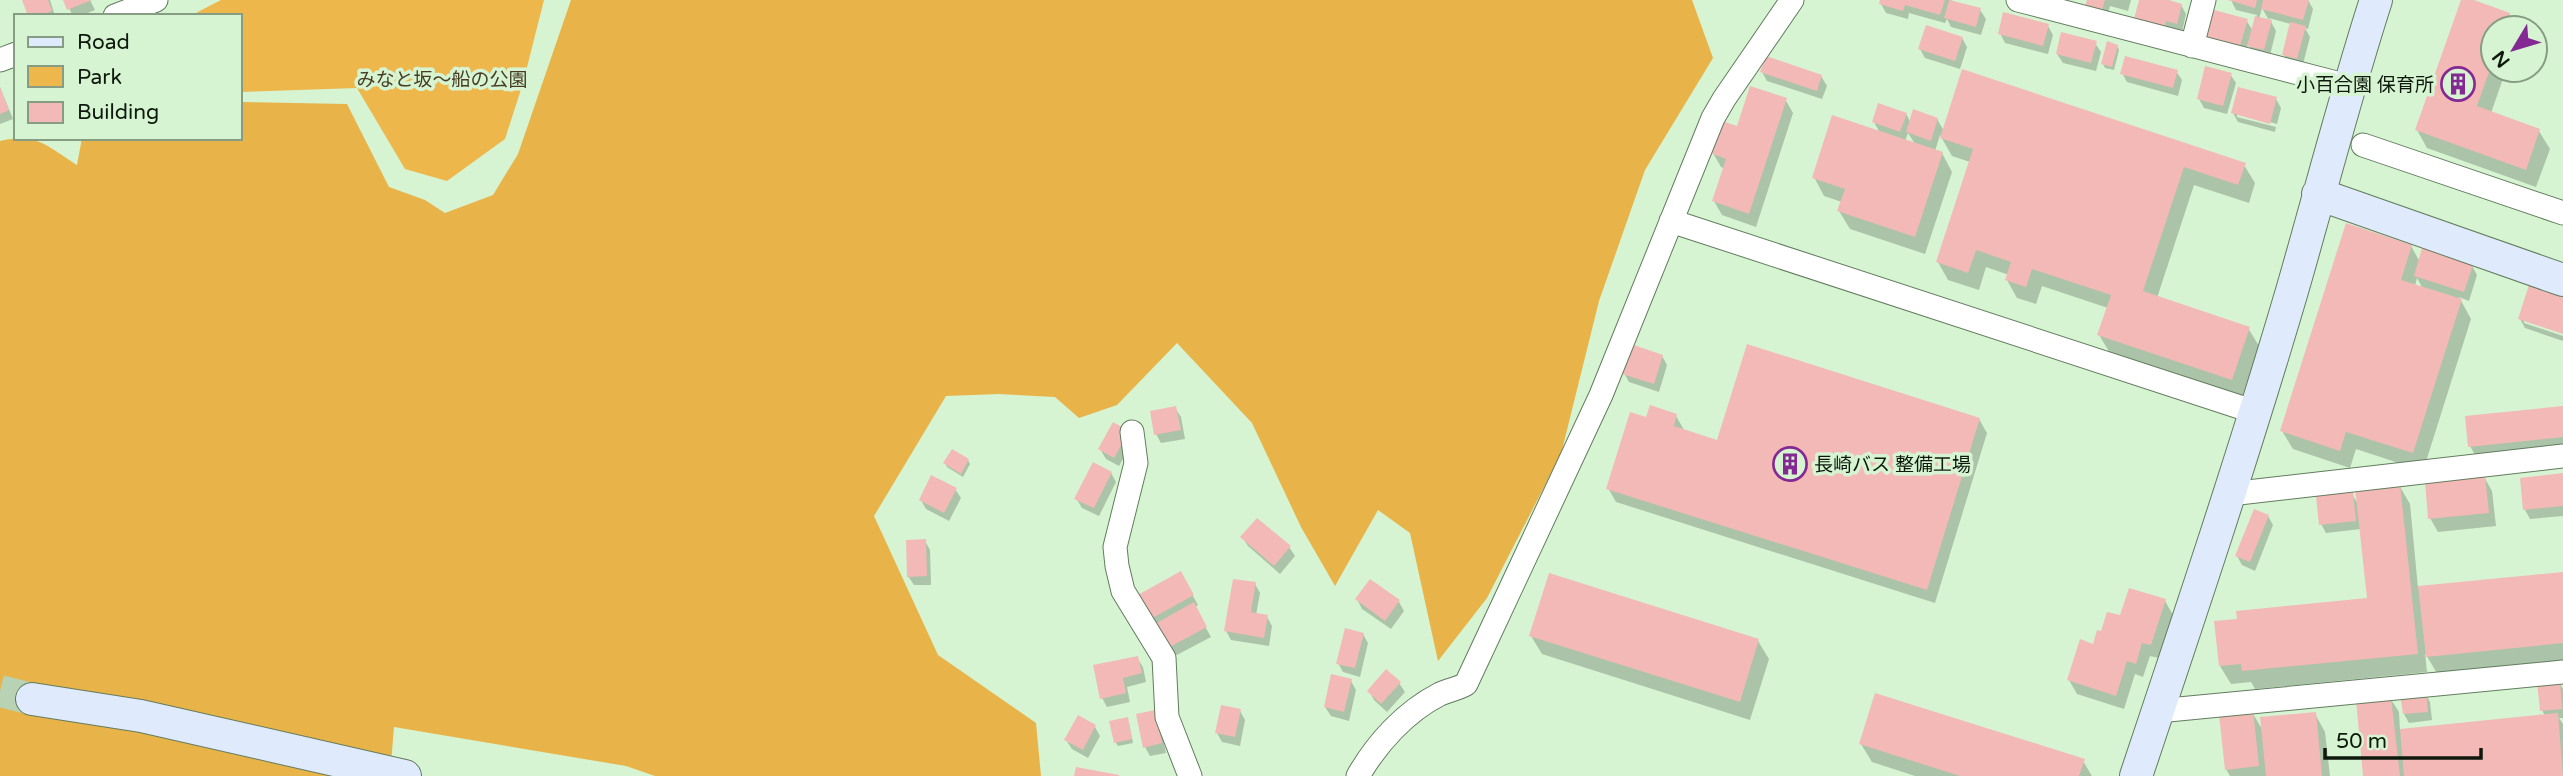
<svg xmlns="http://www.w3.org/2000/svg" width="2563" height="776" font-family="'Varela Round','Noto Sans JP',sans-serif">
	<style>
		.green { fill: #edb74c }
		.forest { fill: #e8b349 }
		.shadow { fill: #0003; fill-rule: evenodd }
		.building { fill: #f3b9b6 }
		.lines { fill: none; stroke-linecap: round; stroke-linejoin: round }
		.secondary-tunnel { stroke: #b8d3b4; stroke-width: 32; stroke-dasharray: 32 16; stroke-linecap: butt }
		.street-casing { stroke: #627c5e; stroke-width: 25 }
		.secondary-casing { stroke: #627c5e; stroke-width: 34 }
		.street { stroke: #fff; stroke-width: 23 }
		.secondary { stroke: #e0eafd; stroke-width: 32 }
		.labels { text-anchor: middle; stroke-width: 7; stroke-linejoin: round; paint-order: stroke }
		.park-label { font-size: 19px; fill: #483c25; stroke: #d6f4d2 }
		.poi-label { font-size: 19px; fill: #0e180d; stroke: #d6f4d2; text-anchor: end }
	</style>
	<rect width="100%" height="100%" fill="#d6f4d2"/>
	<!-- green -->
	<path class="green" d="M221,0h323l-21,83 -18,56 -58,42 -42,-12 -48,-81 -117,4v-76h-50z"/>
	<!-- forest -->
	<path class="forest" d="M571,0h1121l21,58 -68,112 -46,131 -38,153 -74,144 -49,63 -28,-128 -32,-23 -43,76 -34,-59 -49,-104 -75,-80 -60,62 -38,13 -24,-21 -56,-3 -53,2 -72,120 64,139 98,68 5,53h-386l-29,-10 -232,-39 -4,49h-390v-635c36,-9 47,5 77,24l5,-27h158v-36l107,2 42,83 36,13 20,13 48,-18 25,-41z"/>
	<!-- shadow -->
	<path class="shadow" d="M24,0h26l5,16h-25z
		M65,0h25l5,10 -15,6h-7z
		M1882,0h68l30,10 6,9 -5,16 -30,-8 -4,-8 -2,4 -36,-10 -1,6 -22,-6 -5,-9z
		M2088,0h43l-3,11 -18,-5 -3,12 -15,-4z
		M2141,0h21l19,5 5,9 -4,18 -46,-13z
		M2231,0h77l5,9 -5,20 -3,-1 5,9 -8,31 -13,-4 -5,-9 7,-31 -22,-6 7,13 -7,28 -15,-5 -6,-10 -3,10 -31,-8 -5,-9 37,-17 7,11 4,-16 -21,-5zM2262,8l8,14 -11,-3z
		M2462,0h7l40,14 8,14h-24v42h13l-15,43 48,18 11,18 -14,38 -109,-39 -10,-18z
		M2048,26l5,9 -5,19 -43,-11 -5,-10z
		M1962,38l5,9 -7,22 -35,-11 -5,-9z
		M2095,43l6,9 -5,19 -33,-8 -6,-9z
		M2117,46l2,4 -5,20 -9,-2 -2,-4z
		M2176,71l6,9 -4,16 -51,-14 -5,-9z
		M1762,72l59,4 6,10 -5,13 -55,-18z
		M2230,74l6,9 -9,31 -23,-6 -5,-9z
		M0,87l13,32 -13,5z
		M1785,99l8,14 -37,114 -34,-12 -8,-14 11,-32 -4,-2 -8,-14 25,-25z
		M2276,99l5,9 -4,16 -40,-11v4l39,10 -1,5 -37,-10 -5,-9z
		M1906,114l5,9 26,-4 7,12 300,34 11,18 -6,20 -55,-18 -37,113 91,30 11,18 -17,51 -132,-44 -11,-18 9,-27 -66,-22 -6,18 -19,-6 -10,-18 2,-5 -23,-8 -7,23 -31,-10 -10,-18 32,-100 -18,-6 -12,-21 -5,16 7,2 10,19 -27,82 -75,-25 -11,-18 3,-9 -18,-6 -10,-19 66,-44 -6,-11zM1908,133l7,11 -10,-3z
		M2411,246l9,16 52,4 5,9 -8,26 -10,-4 12,22 -48,152 -67,-22 -6,19 -57,-19 -11,-18zM2417,278l6,11 -8,-3z
		M2563,298v34l-39,-12v3l39,13v5l-38,-13 -5,-9z
		M1662,356l5,9 -8,27 -30,-10 -5,-9z
		M1175,408l6,9 4,22 -24,4 -5,-9z
		M2563,408v44l-85,8 -8,-14z
		M1676,416l8,14 34,12 261,-23 8,14 -52,170 -319,-101 -8,-14 39,-69z
		M1127,432l6,9 -14,25 -13,-7 -6,-10z
		M968,460l2,4 -7,13 -16,-10 -2,-4z
		M1111,473l5,9 -17,34 -17,-8 -6,-10z
		M2484,477l8,14 4,35 -58,6 -8,-14z
		M2563,477v39l-33,3 -5,-9z
		M2399,485l11,19 8,84 145,-14v88l-125,13 -13,-22 2,19 -172,17 -4,-7 -20,2 -11,-18 149,-66 -8,-71 -35,4 -5,-9 31,-30 7,12z
		M955,489l6,9 -12,23 -23,-12 -5,-9z
		M2268,516l5,9 -18,46 -13,-6 -5,-9z
		M1242,537l47,10 6,9 -15,18 -32,-28z
		M925,541l5,9 1,35h-17l-6,-9z
		M1180,573l18,32 -4,2 17,30 -38,20 -35,-61z
		M1370,581l29,21 5,9 -13,18 -29,-20 -5,-10z
		M1255,584l5,9 -4,22 11,2 5,9 -3,20 -38,-6 -5,-9z
		M2165,601l8,14 -14,43 -9,-2 -7,21 -8,-3 -11,35 -47,-15 -8,-14 33,-46 19,-16z
		M1363,634l5,9 -8,34 -17,-5 -5,-9z
		M1531,636l227,5 11,18 -19,61 -208,-66z
		M1137,658l6,9 3,15 -19,5 3,15 -23,5 -5,-9z
		M1351,681l5,9 -7,31 -18,-5 -6,-9z
		M2559,682l4,7v29h-4l4,6v52h-198l25,-78 9,14 1,18 145,-14 -3,-6z
		M1399,683l6,9 -18,20 -13,-12 -5,-9z
		M2425,693l5,9 2,18 -23,3 -5,-9z
		M1240,711l5,9 -5,26 -18,-4 -5,-9z
		M2252,712l11,19 52,-17 10,18 5,44h-100l-4,-7z
		M1159,721l7,32 -16,3 -5,-9z
		M1129,723l4,20 -15,3 -2,-3z
		M1095,727l5,9 -12,22 -16,-9 -6,-9z
		M1861,744l222,17 9,15h-177l-43,-14z"/>
	<!-- building -->
	<path class="building" d="M22,0h26l4,11 -13,5h-11z
		M63,0h29l-25,10z
		M1880,0h65l-5,15 -35,-10 -2,6 -24,-7z
		M1949,0l32,8 -5,19 -32,-9z
		M2087,0h18l-3,10 -17,-4z
		M2139,0h30l13,4 -5,20 -11,-3 -1,6 -31,-8z
		M2228,0h29l-2,8z
		M2263,0h46l-6,20 -42,-11z
		M2461,0h13l36,13 -5,15h-12v33l-16,45 63,23 -14,41 -111,-40z
		M2214,10l34,9 -8,27 -33,-9z
		M2003,12l46,12 -6,22 -45,-12z
		M2255,16l17,4 -8,30 -17,-4z
		M2290,22l16,4 -9,33 -15,-4z
		M1926,25l37,12 -8,24 -37,-12z
		M2061,32l36,9 -6,22 -35,-9z
		M2107,41l11,4 -6,22 -11,-3z
		M1766,56l56,19 -5,16 -57,-19z
		M2125,56l53,14 -5,18 -53,-14z
		M2205,66l27,7 -9,33 -26,-7z
		M1962,69l284,94 -8,22 -54,-18 -41,124 107,36 -18,53 -135,-45 14,-40 -79,-26 -6,18 -21,-7 6,-18 -35,-12 -8,23 -32,-11 37,-113 -33,-11z
		M1750,86l37,12 -38,116 -37,-13 14,-42 -15,-6 11,-32 15,5z
		M0,87l9,23 -9,4z
		M2238,87l39,10 -7,27 -39,-11z
		M1878,103l29,10 -7,19 -28,-10z
		M1913,109l25,9 -7,23 -25,-9z
		M1832,115l111,37 -28,85 -78,-26 8,-22 -33,-11z
		M2346,223l66,22 -11,35 61,19 -49,154 -67,-21 -6,19 -60,-20z
		M2422,248l51,17 -9,27 -50,-16z
		M2529,285l34,11v38l-45,-15z
		M1631,344l32,11 -9,29 -32,-10z
		M1747,344l233,74 -53,172 -321,-101 24,-77 16,5 4,-12 27,9 -3,12 43,14z
		M1176,406l5,24 -27,5 -4,-24z
		M2563,406v31l-95,10 -3,-31z
		M1113,422l16,9 -15,27 -16,-9z
		M952,449l17,10 -8,15 -18,-11z
		M1093,462l19,10 -18,36 -20,-9z
		M2563,473v33l-40,4 -3,-32z
		M931,475l26,13 -13,25 -25,-13z
		M2485,475l4,38 -61,6 -3,-38z
		M2400,484l18,170 -176,17 -1,-7 -22,2 -5,-45 23,-2 -1,-8 131,-13 -12,-110z
		M2353,492l3,29 -37,4 -3,-29z
		M2254,509l15,6 -19,47 -15,-6z
		M1257,518l34,28 -17,20 -34,-29z
		M926,539l1,37 -20,1 -1,-37z
		M1181,571l13,24 -45,25 -13,-24z
		M2563,572v71l-137,14 -8,-71z
		M1549,573l210,66 -19,63 -211,-66z
		M1233,579l23,3 -5,30 17,3 -4,23 -40,-7z
		M1370,579l30,21 -15,21 -30,-22z
		M2129,588l37,11 -15,46 -9,-2 -6,21 -9,-3 -11,35 -49,-16 13,-41 13,5 4,-14 4,1 6,-19 13,3z
		M1194,602l13,25 -41,22 -13,-24z
		M1345,628l19,5 -9,35 -19,-4z
		M1138,656l4,17 -19,5 3,15 -26,6 -7,-34z
		M1386,669l15,13 -20,22 -14,-13z
		M1331,674l21,5 -8,33 -20,-5z
		M2560,680l2,29 -22,2 -3,-29z
		M2426,691l2,21 -25,2 -3,-20z
		M1875,693l210,66 -6,17h-119l-101,-32z
		M2391,697l9,79h-37l-7,-76z
		M1221,705l20,4 -6,28 -20,-4z
		M1155,710l7,33 -19,5 -7,-34z
		M2253,710l6,56 -34,4 -6,-56z
		M2316,712l6,64h-56l-6,-59z
		M2558,713l5,63h-159l-4,-47z
		M1078,715l18,10 -13,25 -19,-10z
		M1128,717l4,22 -18,4 -5,-22z
		M1076,767l43,8v1h-45z"/>
	<g class="lines">
		<!-- secondary-tunnel -->
		<path class="secondary-tunnel" d="M0,691l32,8"/>
		<!-- street casing -->
		<g class="street-casing">
			<path id="street" d="M2018,0l330,86
				M115,16l41,-16
				M2192,46l12,-46
				M0,60l16,-6
				M2363,145l200,68
				M1671,221l584,191
				M1132,432l4,31 -21,84 2,19 6,25 41,67 3,59 23,59
				M2230,494l333,-38
				M2158,711l405,-39
				M1358,776c19,-33 47,-64 82,-82 9,-4 17,-5 26,-10l135,-289 112,-277 11,-19 68,-99"/>
		</g>
		<!-- secondary casing -->
		<g class="secondary-casing">
			<path id="secondary" d="M2318,194l245,86
				M32,699l109,17 264,60
				M2136,776c54,-161 108,-322 156,-485 28,-97 53,-195 84,-291"/>
		</g>
		<!-- street -->
		<use href="#street" class="street"/>
		<!-- secondary -->
		<use href="#secondary" class="secondary"/>
	</g>
	<!-- icons -->
	<defs>
		<g id="building-ring" transform="scale(1.75)"><circle r="9.5" fill="#d6f4d2" stroke="#842893" stroke-width="1.5"/><path d="M-4-6H4V6H1V3H-1V6H-4ZM-2.5-4.3h1.7v1.8h-1.7ZM.8-4.3h1.7v1.8H.8ZM-2.5-1h1.7V.8h-1.7ZM.8-1h1.7V.8H.8Z" fill="#842893"/></g>
	</defs>
	<g fill-rule="evenodd">
		<use href="#building-ring" x="2458" y="84"/>
		<use href="#building-ring" x="1790" y="464"/>
	</g>
	<g class="labels">
		<!-- park labels -->
		<g class="park-label">
			<text x="442" y="86">みなと坂〜船の公園</text>
		</g>
		<!-- poi labels -->
		<g class="poi-label">
			<text x="2434" y="91">小百合園 保育所</text>
			<text x="1814" y="471" text-anchor="start">長崎バス 整備工場</text>
		</g>
	</g>
	<!-- legend -->
	<rect x="14" y="14" width="228" height="126" fill="#d6f4d2" stroke="#869c83" stroke-width="2"/>
	<rect x="28" y="37" width="35" height="10" fill="#e0eafd" stroke="#869c83" stroke-width="2"/>
	<text x="77" y="49" font-size="21" fill="#0e180d">Road</text>
	<rect x="28" y="66" width="35" height="21" fill="#edb74c" stroke="#869c83" stroke-width="2"/>
	<text x="77" y="84" font-size="21" fill="#0e180d">Park</text>
	<rect x="28" y="102" width="35" height="21" fill="#f3b9b6" stroke="#869c83" stroke-width="2"/>
	<text x="77" y="119" font-size="21" fill="#0e180d">Building</text>
	<!-- north arrow -->
	<g transform="translate(2514 49) rotate(232)"><circle r="33" fill="#d6f4d2" stroke="#869c83" stroke-width="2"/>
	<path d="M0-5L12 26L0 18L-12 26Z" fill="#842893"/>
	<text y="-10" font-size="19" font-weight="bold" text-anchor="middle" fill="#0e180d">N</text>
	</g>
	<!-- scale -->
	<path d="M2325 748v10h156v-10" fill="none" stroke="#0e180d" stroke-width="3.5"/>
	<text x="2336" y="748" font-size="21" fill="#0e180d" stroke="#d6f4d2" stroke-width="5" paint-order="stroke">50 m</text>
</svg>
